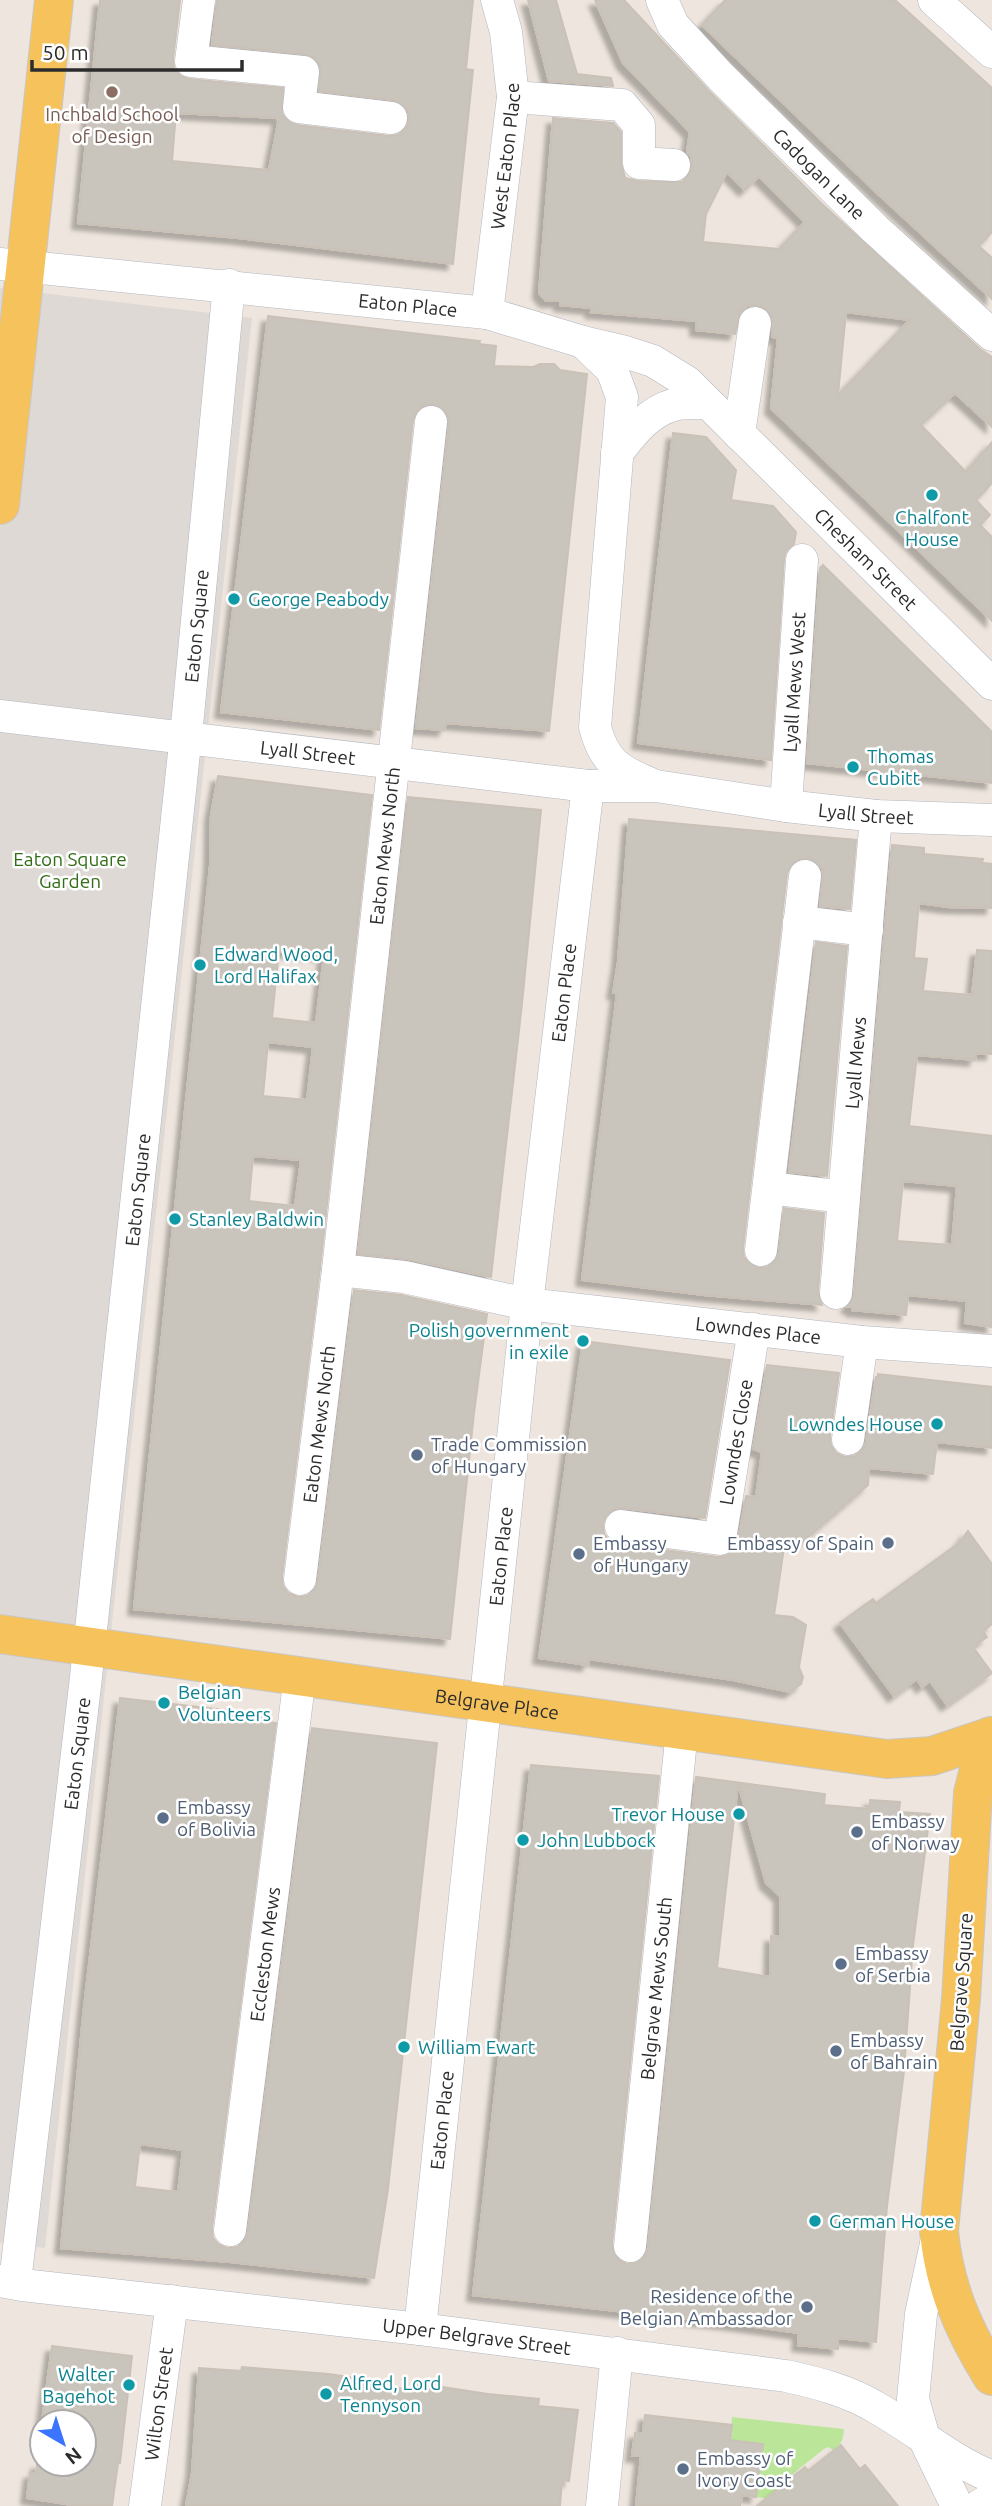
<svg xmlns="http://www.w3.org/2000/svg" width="992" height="2506" font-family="Ubuntu,sans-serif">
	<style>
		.green { fill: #bbe699 }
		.plaza { fill: #ded9d5 }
		.building { fill: #c9c4bc; stroke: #cac1b7; stroke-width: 2; fill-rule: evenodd; filter: url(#shadow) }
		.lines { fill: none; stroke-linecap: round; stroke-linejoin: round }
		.minor-casing { stroke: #b2b6c0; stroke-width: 33 }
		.major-casing { stroke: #c8c8c8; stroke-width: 40 }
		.minor { stroke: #fff; stroke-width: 32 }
		.major { stroke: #f6c25c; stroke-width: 38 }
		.education-dot { fill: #8d6e63; stroke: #fff; stroke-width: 2.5 }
		.culture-dot { fill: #0f9aa8; stroke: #fff; stroke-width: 2.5 }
		.service-dot { fill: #5c6f8a; stroke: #fff; stroke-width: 2.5 }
		.labels { text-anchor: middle; stroke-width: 5; stroke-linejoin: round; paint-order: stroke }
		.education-label { font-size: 19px; fill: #785e54; stroke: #fff }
		.street-label { font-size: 19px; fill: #2c2c2c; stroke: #fff }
		.culture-label { font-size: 19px; fill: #0d838f; stroke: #fff; text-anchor: start }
		.park-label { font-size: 19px; fill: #336d18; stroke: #fff }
		.service-label { font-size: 19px; fill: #4e5e75; stroke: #fff; text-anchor: start }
	</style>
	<defs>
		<filter id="shadow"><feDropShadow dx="-6" dy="6" stdDeviation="2" flood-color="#0004"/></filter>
	</defs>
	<rect width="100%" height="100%" fill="#eee6de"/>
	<!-- green -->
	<path class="green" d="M732,2417l112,12c-1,10 -2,15 -10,21l-6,-3 -4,2 -39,31 -11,19 -18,-2 7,-52 -33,-5z"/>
	<!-- plaza -->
	<path class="plaza" d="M0,288l252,30 -207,1930 -45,-5z"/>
	<!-- building -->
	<path class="building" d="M100,0h80l-7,59 1,10 7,7 8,3 94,9 -1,26 7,8 8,3 92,11 10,-1 7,-7 3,-7 -1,-10 -6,-7 -9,-4 -74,-9 1,-26 -7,-8 -8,-3 -93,-9 5,-45h256l-7,69 7,1 -20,194 -215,-26 -160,-15zM176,113l103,5 -10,52 -97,-9z
		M528,0h28l21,74 34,4 2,8 -64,-5z
		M595,0h29l84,90 113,113 159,146 12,8v70l-37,-34 -34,32 45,47 26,-30v41l-16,17 14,15 -10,10 12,12v84l-221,-213 7,-70 -6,-1v-20l-6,-9 -9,-3 -9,1 -7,5 -6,23 -39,-4v-9l-105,-9 1,-4 -32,-3v-4h-14l-7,-8 14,-175 60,5 8,9v31l4,15 13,3 45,1 7,-8 2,-7 -1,-10 -4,-5 3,-20 -67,-69zM727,172l18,18 14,-14 46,46 -26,27 -76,-7 3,-28zM846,312l64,8 -72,75z
		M725,0h170l97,88v144l-13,14 13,12v41l-115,-106 -175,-168z
		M268,316l212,25 -1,3 17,2 -2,20 39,1 7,-3h14l6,6 27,4 -38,357 -103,-8 -2,7 -28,-2 33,-304 -1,-9 -6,-7 -10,-4 -9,2 -6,5 -4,9 -34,310 -158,-18z
		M673,433l33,4 30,33 -5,30 42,6 23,26 -2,12 -8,6 -2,9 -13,201 -133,-17z
		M823,565l169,167v51l-185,-20 13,-195z
		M218,776l154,19 -52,473 -38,309 1,9 5,7 10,4 9,-1 7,-5 4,-10 36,-291 47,5 86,19 -13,99 -24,226 -316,-30 76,-743 1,-51zM279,951l45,4 -8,68 -44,-5zM268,1042l45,5 -6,53 -44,-4zM253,1156l48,4 -6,46 -46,-5z
		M408,797l133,13 -19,194 -31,273 -83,-18 -50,-5z
		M629,819l227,21 -6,69 -30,-3 3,-29 -1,-9 -7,-7 -7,-3 -10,1 -7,6 -4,8 -44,375 1,9 6,7 8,4 10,-1 7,-6 4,-8 5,-45 40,5 -6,78 4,14 -118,-10 -122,-15 35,-287h-4l5,-31z
		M892,845l32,3v6l59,5 -1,4 10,1v44l-44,-1 -29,-4 -5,55 13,1 -4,32 49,4 5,-45 15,1v103l-16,-1 -1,7 -58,-5 -8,71 83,10v191l-27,-4 2,-22 -59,-6 -2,20 -54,-5v-3h-5l7,-12zM903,1181l54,5 -5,59 -55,-4z
		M816,942l31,4 -20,230 -38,-4z
		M583,1341l147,19 -25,158 -82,-10 -8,1 -8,5 -4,10 1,10 5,6 10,4 99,13 8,-1 8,-5 4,-9 8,-46 10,1 6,-45 -9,-3 14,-84 72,8 -9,64 1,8 5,8 9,4 10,-1 7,-5 4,-9 10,-65h2v-3l114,13v61l-55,-6 -4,32 -64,-6 -1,17 -68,59 -15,-3 -11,74 19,2 13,8 -7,42 4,10 -2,7 -11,8 -57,-12 -144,-21 -1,6 -49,-7z
		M968,1531l24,33v60l-9,7 4,6 -14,10 19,26 -45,32 -17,-24 -8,6 -5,-8 -23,17 -54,-73 33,-24 3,4 83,-60z
		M120,1698l115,13 -1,4 35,4v3l7,1 -64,505 1,10 5,6 9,4 11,-1 7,-6 3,-9 64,-504 125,15 -49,446 -14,89 -144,-16 -169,-14 22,-232zM140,2144l43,6 -5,42 -43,-5z
		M531,1765l128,11 -47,468 2,10 5,6 8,4 11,-2 7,-6 3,-8 48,-471 129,17 -1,11 46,4v-9l30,2 -1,10 31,2 -17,131 -9,126 -17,135 -11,136 -38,-4v11l-40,-4 1,-12 -66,-9 -260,-29zM738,1783l28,100 14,13v41l-9,-1 -1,41 -53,-9z
		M52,2346l80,10 -12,107h-2l-6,43h-33l-52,-8 3,-25h6l1,-9h47v-42h-42z
		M242,2367l87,7 27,4 -1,5 24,3 37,4v-7l72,11 51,5 -1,7 40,4 -9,71 -7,-1 -2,26h-374l6,-33 7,-105 42,3z
		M645,2415l87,10 -2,15 33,4 -7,53 -14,-2 -2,11h-104l5,-50h-9l3,-23h8z
		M841,2445l19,24 5,-4 33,41h-141l48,-39 3,4z"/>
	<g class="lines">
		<!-- minor casing -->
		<g class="minor-casing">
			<g id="minor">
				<path d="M199,0l-8,61 112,11 -4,35 92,11"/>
				<path id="s1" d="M662,0l11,25 48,52 154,152 117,106"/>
				<path d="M934,0l58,52"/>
				<path d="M513,97l109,8 17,20v38l35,2"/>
				<path id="s2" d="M0,264l487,49 96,29 39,9 31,10 34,21 305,302"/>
				<path id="s3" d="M487,313l26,-216 -7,-65 -9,-32"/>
				<path d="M583,342l29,28 10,27 -27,330c9,35 24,44 56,57"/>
				<path d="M739,434l16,-111"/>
				<path d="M617,453c15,-19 31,-41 56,-48 10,-3 24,-1 34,-2"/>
				<path id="s4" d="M0,716l588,70h68l130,20 90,10 116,4"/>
				<path id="s5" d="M786,806l16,-246"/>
				<path d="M799,922l68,8"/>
				<path d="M769,1188l75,9"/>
				<path d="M761,1250l44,-374"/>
				<path id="s6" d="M338,1270l66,7 123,27 335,38 130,9"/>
				<path id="s7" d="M836,1293l40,-477"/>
				<path d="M848,1439l14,-97"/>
				<path id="s8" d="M621,1526l99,13 34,-210"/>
				<path id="s9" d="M300,1579l38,-309 93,-848"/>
				<path id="s10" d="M230,2230l70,-554"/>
				<path d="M937,2239l-16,75 -8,85 11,39 33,68"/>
				<path id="s11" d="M630,2246l52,-516"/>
				<path id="s12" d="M0,2281l22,4 398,44 366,47c32,7 63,15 91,32 39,22 73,52 115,69"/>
				<path id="s13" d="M15,2282l71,-605 102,-962 41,-430"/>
				<path id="s14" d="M420,2329l107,-1025 61,-518"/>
				<path id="s15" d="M145,2506l27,-205"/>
				<path d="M602,2506l15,-153"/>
				<path d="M979,2506l13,-8"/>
			</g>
		</g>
		<!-- major casing -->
		<g class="major-casing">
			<g id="major">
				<path d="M0,505l54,-505"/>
				<path id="s16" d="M0,1634l887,125 45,-3 60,-20"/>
				<path d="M991,1736l-9,22 -9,35 -12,206 -22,232c5,54 24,99 53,145"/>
			</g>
		</g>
		<!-- minor -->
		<use href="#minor" class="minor"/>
		<!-- major -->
		<use href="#major" class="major"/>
	</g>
	<!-- markers -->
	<circle class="education-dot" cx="112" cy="92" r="7"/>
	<g class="culture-dot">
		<circle cx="932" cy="495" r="7"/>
		<circle cx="234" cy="599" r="7"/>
		<circle cx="853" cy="767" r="7"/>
		<circle cx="200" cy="965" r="7"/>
		<circle cx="175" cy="1219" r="7"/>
		<circle cx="583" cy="1341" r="7"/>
		<circle cx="937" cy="1424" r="7"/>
		<circle cx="164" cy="1703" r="7"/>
		<circle cx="739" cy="1814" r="7"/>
		<circle cx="523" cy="1840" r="7"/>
		<circle cx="404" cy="2047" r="7"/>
		<circle cx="815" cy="2221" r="7"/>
		<circle cx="129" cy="2385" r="7"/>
		<circle cx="326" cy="2394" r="7"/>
	</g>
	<g class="service-dot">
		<circle cx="417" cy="1455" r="7"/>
		<circle cx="888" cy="1543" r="7"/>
		<circle cx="579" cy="1554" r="7"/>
		<circle cx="163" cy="1818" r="7"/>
		<circle cx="857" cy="1832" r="7"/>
		<circle cx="841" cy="1964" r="7"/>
		<circle cx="836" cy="2051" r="7"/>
		<circle cx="807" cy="2307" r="7"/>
		<circle cx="683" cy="2469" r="7"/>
	</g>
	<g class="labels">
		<!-- education labels -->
		<g class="education-label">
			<text x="112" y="121">Inchbald School<tspan x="112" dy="22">of Design</tspan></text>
		</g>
		<!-- street labels -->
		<g class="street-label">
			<text dy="7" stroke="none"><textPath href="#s3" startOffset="158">West Eaton Place</textPath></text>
			<text dy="7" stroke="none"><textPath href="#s1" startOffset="236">Cadogan Lane</textPath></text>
			<text dy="7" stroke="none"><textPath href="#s2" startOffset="410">Eaton Place</textPath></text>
			<text dy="7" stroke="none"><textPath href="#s2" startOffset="954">Chesham Street</textPath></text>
			<text dy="7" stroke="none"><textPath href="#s13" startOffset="1666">Eaton Square</textPath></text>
			<text dy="7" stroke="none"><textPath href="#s5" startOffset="124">Lyall Mews West</textPath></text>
			<text dy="7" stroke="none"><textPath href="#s4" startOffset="310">Lyall Street</textPath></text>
			<text dy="7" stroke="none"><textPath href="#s4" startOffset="872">Lyall Street</textPath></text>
			<text dy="7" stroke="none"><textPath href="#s9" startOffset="738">Eaton Mews North</textPath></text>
			<text dy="7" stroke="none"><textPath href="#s14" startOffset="1344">Eaton Place</textPath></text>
			<text dy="7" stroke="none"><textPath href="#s7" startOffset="231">Lyall Mews</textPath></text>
			<text dy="7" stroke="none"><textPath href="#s13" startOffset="1099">Eaton Square</textPath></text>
			<text dy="7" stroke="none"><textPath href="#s6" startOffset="425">Lowndes Place</textPath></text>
			<text dy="7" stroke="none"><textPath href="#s9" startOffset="156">Eaton Mews North</textPath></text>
			<text dy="7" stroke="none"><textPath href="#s8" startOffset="198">Lowndes Close</textPath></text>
			<text dy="7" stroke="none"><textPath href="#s14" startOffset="777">Eaton Place</textPath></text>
			<text dy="7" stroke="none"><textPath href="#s16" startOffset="502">Belgrave Place</textPath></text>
			<text dy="7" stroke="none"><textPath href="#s13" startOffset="532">Eaton Square</textPath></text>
			<text dy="7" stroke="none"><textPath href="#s10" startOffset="278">Eccleston Mews</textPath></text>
			<text transform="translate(961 1982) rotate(-86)" y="7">Belgrave Square</text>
			<text dy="7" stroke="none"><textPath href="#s11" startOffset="259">Belgrave Mews South</textPath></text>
			<text dy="7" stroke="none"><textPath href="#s14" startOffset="210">Eaton Place</textPath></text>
			<text dy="7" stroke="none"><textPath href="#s12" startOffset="480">Upper Belgrave Street</textPath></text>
			<text dy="7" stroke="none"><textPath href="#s15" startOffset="103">Wilton Street</textPath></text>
		</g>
		<!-- culture labels -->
		<g class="culture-label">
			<text x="932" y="524" text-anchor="middle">Chalfont<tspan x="932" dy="22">House</tspan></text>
			<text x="248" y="606">George Peabody</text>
			<text x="867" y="763">Thomas<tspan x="867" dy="22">Cubitt</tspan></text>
			<text x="214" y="961">Edward Wood,<tspan x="214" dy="22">Lord Halifax</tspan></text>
			<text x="189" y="1226">Stanley Baldwin</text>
			<text x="569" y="1337" text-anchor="end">Polish government<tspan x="569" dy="22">in exile</tspan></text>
			<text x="923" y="1431" text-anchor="end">Lowndes House</text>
			<text x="178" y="1699">Belgian<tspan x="178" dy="22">Volunteers</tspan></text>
			<text x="725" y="1821" text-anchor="end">Trevor House</text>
			<text x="537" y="1847">John Lubbock</text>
			<text x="418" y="2054">William Ewart</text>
			<text x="829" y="2228">German House</text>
			<text x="115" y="2381" text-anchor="end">Walter<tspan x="115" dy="22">Bagehot</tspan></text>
			<text x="340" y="2390">Alfred, Lord<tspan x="340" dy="22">Tennyson</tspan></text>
		</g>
		<!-- park labels -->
		<g class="park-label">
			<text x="70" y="866">Eaton Square<tspan x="70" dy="22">Garden</tspan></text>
		</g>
		<!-- service labels -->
		<g class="service-label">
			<text x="431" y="1451">Trade Commission<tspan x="431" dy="22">of Hungary</tspan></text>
			<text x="593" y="1550">Embassy<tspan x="593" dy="22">of Hungary</tspan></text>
			<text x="874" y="1550" text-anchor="end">Embassy of Spain</text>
			<text x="177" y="1814">Embassy<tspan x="177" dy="22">of Bolivia</tspan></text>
			<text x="871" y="1828">Embassy<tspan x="871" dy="22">of Norway</tspan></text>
			<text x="855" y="1960">Embassy<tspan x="855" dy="22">of Serbia</tspan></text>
			<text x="850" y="2047">Embassy<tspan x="850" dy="22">of Bahrain</tspan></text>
			<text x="793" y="2303" text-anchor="end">Residence of the<tspan x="793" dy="22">Belgian Ambassador</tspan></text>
			<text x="697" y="2465">Embassy of<tspan x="697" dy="22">Ivory Coast</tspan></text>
		</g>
	</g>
	<!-- north arrow -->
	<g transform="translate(63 2443) rotate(141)"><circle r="33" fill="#ffffff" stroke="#ababab" stroke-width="2"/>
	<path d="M0-5L12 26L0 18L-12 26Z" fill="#3a74ff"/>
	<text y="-10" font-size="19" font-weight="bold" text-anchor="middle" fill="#2c2c2c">N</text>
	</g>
	<!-- scale -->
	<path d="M32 60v10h210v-10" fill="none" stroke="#2c2c2c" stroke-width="3.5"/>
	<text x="42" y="60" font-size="21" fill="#2c2c2c" stroke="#ffffff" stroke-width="5" paint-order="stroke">50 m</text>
</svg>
